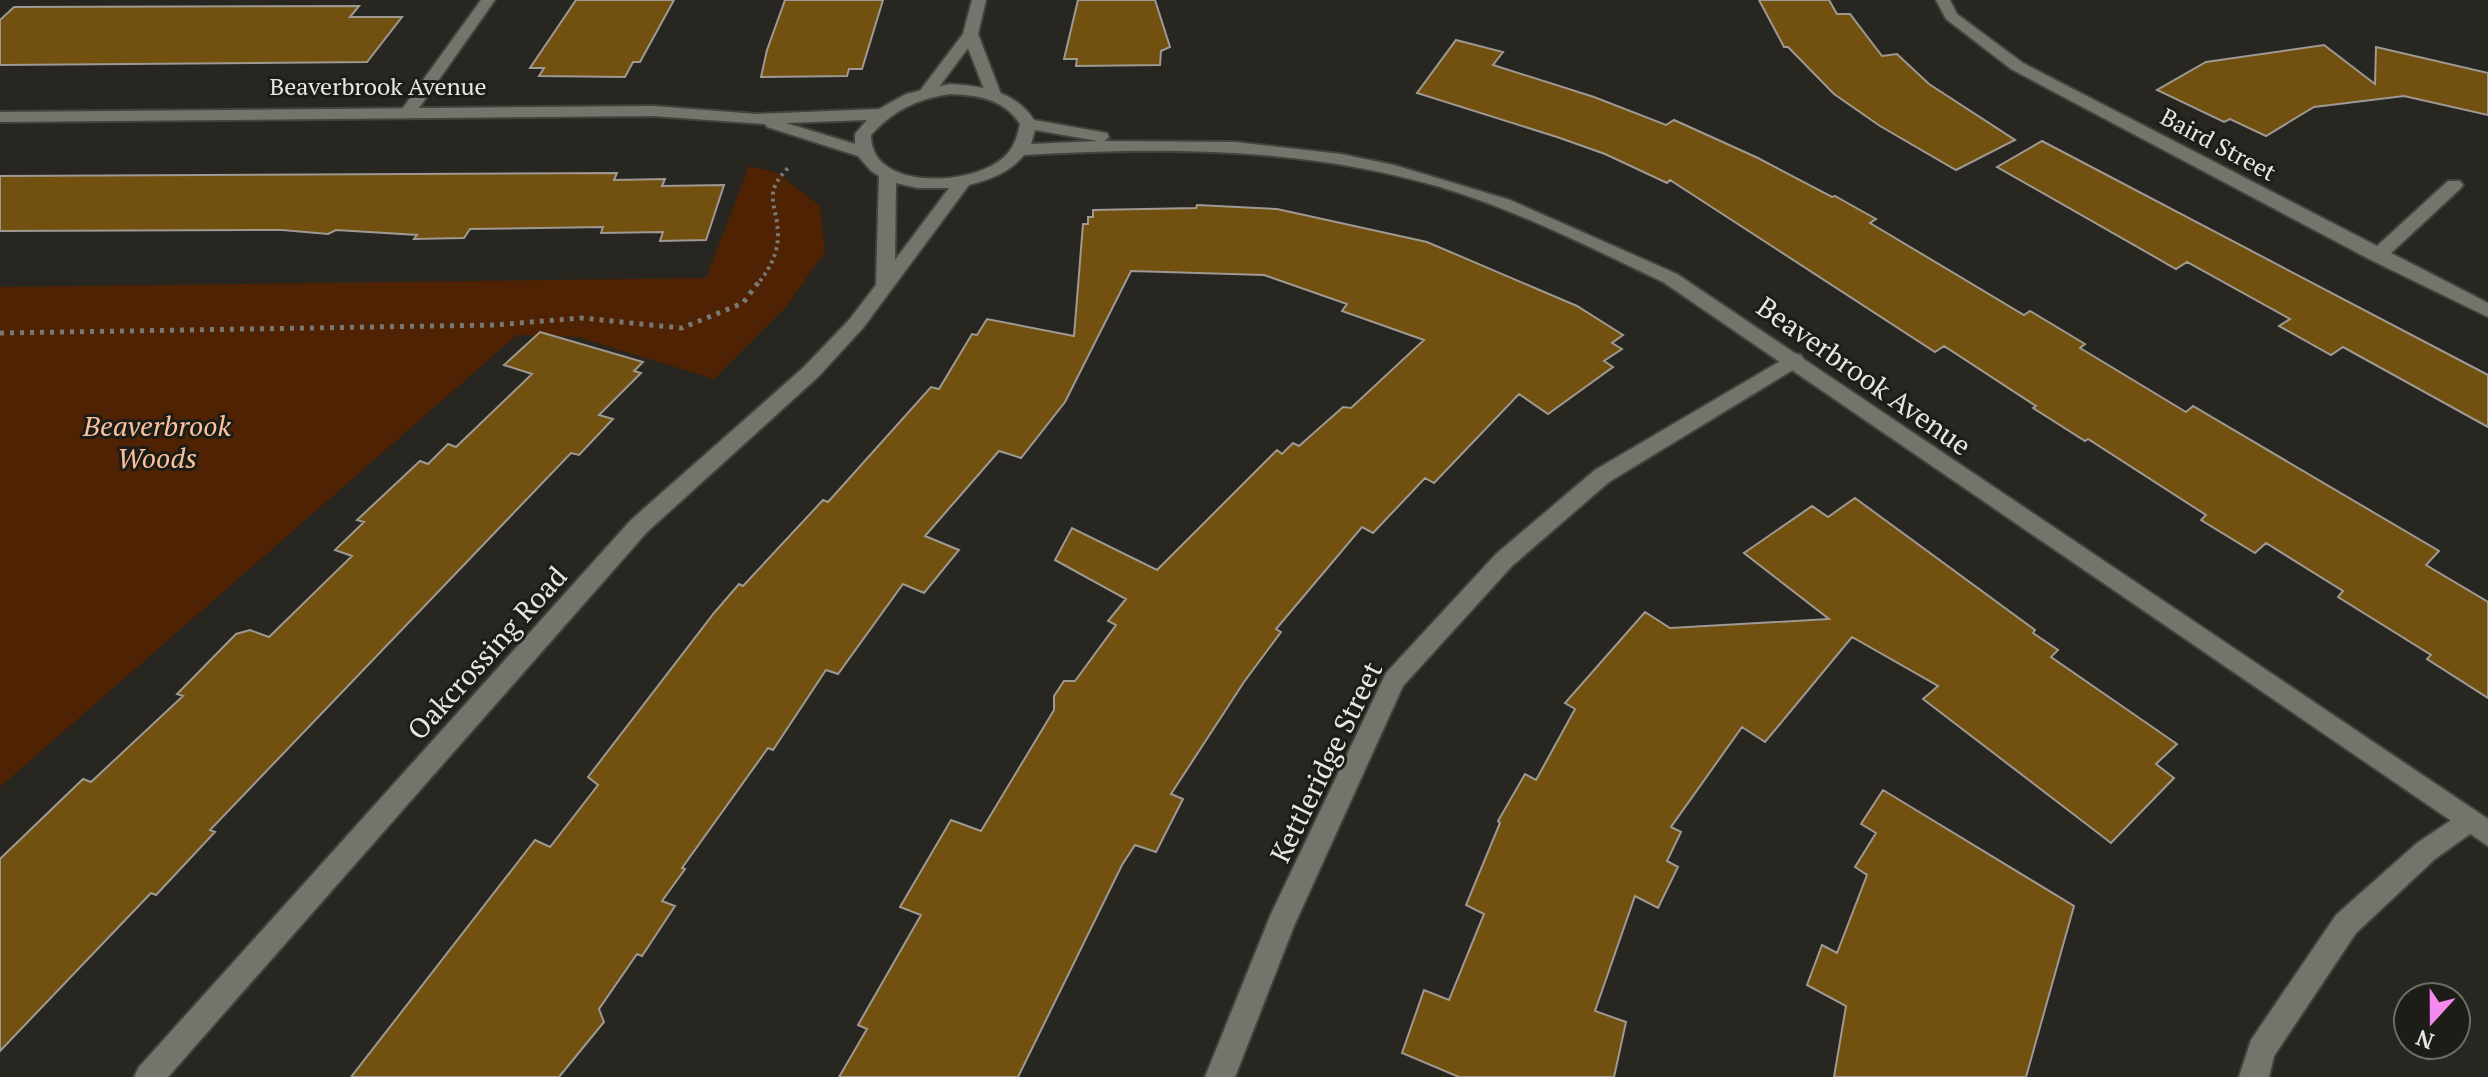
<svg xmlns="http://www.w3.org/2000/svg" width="2488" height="1077" font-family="'PT Serif',serif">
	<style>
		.green { fill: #4e2202 }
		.building { fill: #72500f; stroke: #9e9993; stroke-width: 2 }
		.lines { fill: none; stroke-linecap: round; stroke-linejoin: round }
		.minor-casing { stroke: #43433e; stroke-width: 4 }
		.tertiary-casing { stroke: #43433e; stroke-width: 4 }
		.path-far1 { stroke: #797873; stroke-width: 4; stroke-dasharray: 3 4; stroke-linecap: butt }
		.path { stroke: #797873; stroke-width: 5; stroke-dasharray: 4 6; stroke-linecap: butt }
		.minor { fill: #74736c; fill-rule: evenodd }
		.tertiary { fill: #74736c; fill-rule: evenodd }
		.labels { text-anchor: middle; stroke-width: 6; stroke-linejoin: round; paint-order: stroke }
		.far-street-label { font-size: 24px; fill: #e6e6e2; stroke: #1d1d17 }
		.street-label { font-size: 28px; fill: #e6e6e2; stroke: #1d1d17 }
		.park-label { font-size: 28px; font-style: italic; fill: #fdc09d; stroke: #1d1d17 }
	</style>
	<rect width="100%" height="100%" fill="#272620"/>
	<!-- green -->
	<path class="green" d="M749,166l27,6 44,34 5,46 -39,55 -72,72 -137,-42 -60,-2 -517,452v-500l706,-9z"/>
	<!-- building -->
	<path class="building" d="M576,0h98l-34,62h-7l-8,15 -86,-1 5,-8h-14z
		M785,0h98l-21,69h-13l-2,7 -86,1 6,-27z
		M1078,0h77l15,47 -9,4 -1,14 -84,1 1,-7h-13z
		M1759,0h70l8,14h13l32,42 15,-2 32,30 86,56 -59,30 -76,-44 -46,-32 -46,-47h-4z
		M359,6l-9,11h52l-35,45 -367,3v-45l14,-13z
		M1456,40l47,12 -10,13 101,32 72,28 8,-5 84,38 74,39 3,-1 41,23 -6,4 154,92 6,-4 55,33 -5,4 106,64 7,-6 246,145 -13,14 62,37v96l-61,-39 4,-4 -93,-58 5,-6 -77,-48 -11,10 -54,-33 5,-5 -118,-76 -3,2 -52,-33 3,-2 -92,-60 -9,6 -265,-172 -3,3 -62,-29 -48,-17 -140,-44z
		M2324,45l51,39 1,-37 112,26v42l-84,-19 -90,11 -48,29 -36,-17 -6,3 -67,-32 49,-28z
		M2042,141l446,234v52l-145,-80 -12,8 -52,-29 11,-7 -103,-57 -11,7 -179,-102z
		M617,173l-3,7 51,-1 -3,7 62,-1 -18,55 -46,1 3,-9 -62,1 2,-6 -133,2 -6,9 -50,1 3,-4 -81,-5 -8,4 -46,-4 -282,1v-55z
		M1197,205l80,4 150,33 150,64 46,29 -11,8 10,6 -18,12 9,6 -65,47 -29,-20 -85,89 -9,-5 -52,55 -11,-6 -86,102 5,3 -37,50 -73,112 12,5 -27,53 -21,-7 -13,20 -104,212h-179l28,-48 -9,-4 63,-110 -21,-8 51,-87 30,11 73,-121v-14l10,-15h11l41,-56 -8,-4 18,-22 -71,-39 17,-32 85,42 120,-120 5,4 11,-11 6,3 44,-39 8,1 73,-68 -82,-29 5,-7 -83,-29 -133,-4 -66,131 -44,56 -22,-7 -74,85 34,14 -35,43 -21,-9 -65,90 -12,-4 -53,80 -5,-2 -86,120 3,1 -23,32 13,5 -33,50 -5,-2 -38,55 5,13 -45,55h-208l184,-237 15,7 48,-62 -10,-8 126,-164 25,-29 4,2 80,-86 5,2 103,-115 8,2 33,-55 5,1 10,-16 87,17 9,-112h5v-7h5v-7l103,-2z
		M540,332l103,30 -9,9 7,2 -42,42 14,4 -34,36 -8,-2 -361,377 5,2 -59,63 -5,-2 -151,158v-192l83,-80 8,3 92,-86 -6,-2 59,-60 14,-4 19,7 83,-81 -17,-6 29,-28 -7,-2 63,-59 8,3 20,-20 8,3 76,-73 -28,-9z
		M1855,498l180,132 -2,3 25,17 -7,7 126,87 -21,20 18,14 -63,65 -188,-144 15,-13 -86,-49 -87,105 -23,-15 -71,100 10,5 -14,29 11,6 -20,41 -23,-12 -40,115 31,11 -12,55h-155l-57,-24 22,-63 25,10 35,-86 -18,-9 34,-82 -2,-2 27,-47 11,6 39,-71 -10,-6 80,-91 25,16 159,-9 -85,-66 68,-47 16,11z
		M1883,790l191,116 -48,171h-192l12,-71 -39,-21 15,-40 15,8 30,-78 -12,-8 21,-34 -15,-9z"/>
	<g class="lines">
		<!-- minor casing -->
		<g class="minor-casing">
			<path id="minor" d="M481,0h14l-81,115h-12l-2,-3z
				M972,0h14l-8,34 23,60 -2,3h-12l-19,-49 -35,47h-12l-2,-3 44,-58z
				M1936,0h14l7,14 66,49 354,183 71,-65h12l3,4 -3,4 -69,64 97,50v14l-117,-57 -360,-191 -65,-50z
				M1794,353l7,2 3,5 -3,5 -192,117 -97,84 -109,120 -109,240 -59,151h-30l66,-163 115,-241 110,-119 99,-84z
				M2468,809l9,4 4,8 -4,8 -42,30 -79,74 -82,123 -5,21h-30l12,-37 85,-125 81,-72z"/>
		</g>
		<!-- tertiary casing -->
		<g class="tertiary-casing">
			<path id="tertiary" d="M950,84c33,2 65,7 84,36l73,13 2,4 -5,4 131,1 106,12 53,11 116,35 167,74 811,545v27l-825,-564c-72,-34 -146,-72 -223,-95 -136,-40 -276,-40 -416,-32 -15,18 -33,24 -55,30l-106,143 -45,49 -171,155 -479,545h-34l5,-10 492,-547 173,-153 45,-47 27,-35 3,-109 -8,-5 -13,-15 -91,-29 -2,-3 -112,-8 -653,6v-10l653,-6 104,8 122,-5 27,-15zM950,94c28,1 54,5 70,30 -3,13 -6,24 -16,33 -30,29 -134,35 -133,-22 23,-25 46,-36 79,-41zM867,120l-12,14v10l-69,-21zM1035,130l63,11 -67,3zM896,183l22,5h31l-54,72z"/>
		</g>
		<!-- path-far1 -->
		<path class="path-far1" d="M760,281c10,-13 18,-28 18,-46 -1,-34 -17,-40 12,-69"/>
		<!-- path -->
		<path class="path" d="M0,333l494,-8 87,-7 101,10 61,-25 18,-24"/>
		<!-- minor -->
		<use href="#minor" class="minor"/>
		<!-- tertiary -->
		<use href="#tertiary" class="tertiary"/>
	</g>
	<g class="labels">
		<!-- far-street labels -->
		<g class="far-street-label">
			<text x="378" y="95">Beaverbrook Avenue</text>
			<text transform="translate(2218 145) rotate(28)" y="8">Baird Street</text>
		</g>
		<!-- street labels -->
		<g class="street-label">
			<text transform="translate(1864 376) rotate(35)" y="10">Beaverbrook Avenue</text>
			<text transform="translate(487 653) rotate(-48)" y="10">Oakcrossing Road</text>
			<text transform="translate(1326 762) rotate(-64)" y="10">Kettleridge Street</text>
		</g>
		<!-- park labels -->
		<g class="park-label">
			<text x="157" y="436">Beaverbrook<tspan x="157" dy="32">Woods</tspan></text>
		</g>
	</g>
	<!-- north arrow -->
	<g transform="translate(2432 1021) rotate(201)"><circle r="38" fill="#1d1d17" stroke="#6d6d68" stroke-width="2"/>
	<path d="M0-6L14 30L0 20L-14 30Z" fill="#f689ee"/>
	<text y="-12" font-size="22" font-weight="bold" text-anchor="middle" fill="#e6e6e2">N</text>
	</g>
</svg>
